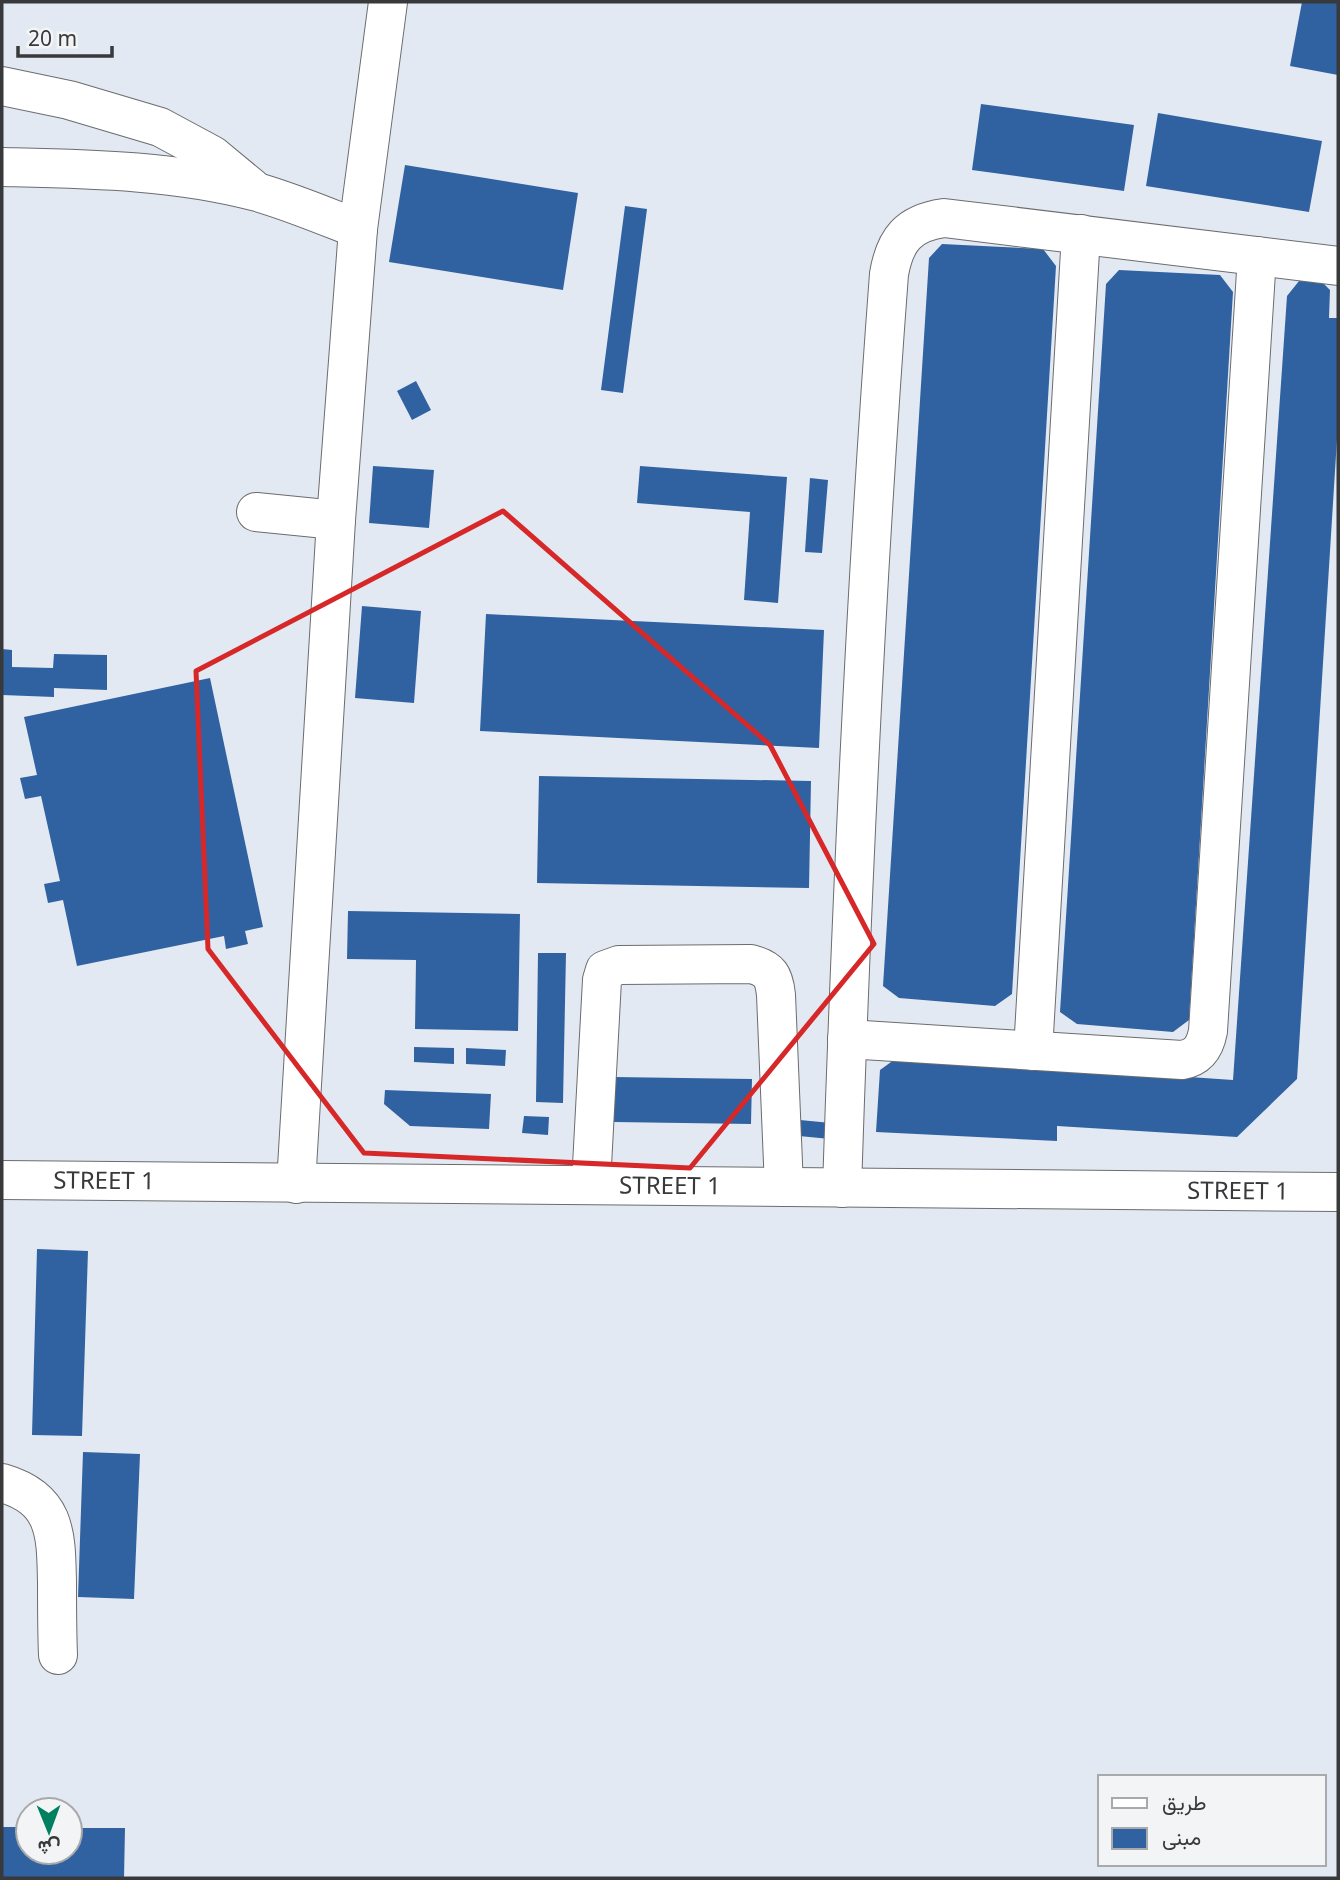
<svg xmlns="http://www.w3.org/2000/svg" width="1340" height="1880" font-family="'Noto Sans',Vazirmatn,sans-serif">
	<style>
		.built { fill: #e3e9f2; fill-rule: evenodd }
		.building { fill: #3062a1 }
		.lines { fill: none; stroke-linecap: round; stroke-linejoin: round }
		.minor-casing { stroke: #6b6c6e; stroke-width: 40 }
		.minor { stroke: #fff; stroke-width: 38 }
		.marked { fill: none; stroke: #d62828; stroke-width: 5; stroke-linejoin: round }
		.labels { text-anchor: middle; stroke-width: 7; stroke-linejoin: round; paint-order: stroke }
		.street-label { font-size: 24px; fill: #38393a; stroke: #f2f4f6 }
	</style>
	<rect width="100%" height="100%" fill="#f2f4f6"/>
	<!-- built -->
	<path class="built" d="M2,2h1336v1876h-1336zM1100,1777h224v87h-224zM28,1810h42v42h-42z"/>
	<!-- building -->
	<path class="building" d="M1302,2h36v73l-48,-9z
		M981,104l153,21 -10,66 -152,-21z
		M1158,113l164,28 -13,71 -163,-26z
		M405,165l173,28 -15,97 -174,-28z
		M625,206l22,3 -24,184 -22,-3z
		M942,244l101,5 13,17 -44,728 -17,12 -96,-8 -16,-12 46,-728z
		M1119,270l101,5 13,17 -44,728 -16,12 -96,-8 -17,-12 46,-728z
		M1299,281l23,1 8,8 -1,28h9v105l-41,656 -60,58 -180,-11v15l-181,-9 4,-62 18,-13 335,23 54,-784z
		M416,381l15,29 -19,10 -15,-29z
		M373,466l61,4 -5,58 -60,-5z
		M640,466l147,11 -9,126 -34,-3 6,-88 -113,-9z
		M810,478l18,2 -6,73 -17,-1z
		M362,606l59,5 -7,92 -59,-5z
		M486,614l338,16 -5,118 -339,-17z
		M2,649l10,1v17l41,1 1,-14 53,1v35l-53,-2v9l-52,-2z
		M210,678l53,249 -18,4 3,13 -22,5 -2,-13 -147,30 -14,-66 -15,3 -4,-19 16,-3 -19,-85 -16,3 -5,-21 17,-3 -13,-58z
		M539,776l272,5 -2,107 -272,-5z
		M348,911l172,3 -2,117 -103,-2 1,-69 -69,-1z
		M538,953h28l-3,150 -27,-1z
		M414,1047l40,1v16l-40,-2z
		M466,1048l40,2 -1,16 -39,-2z
		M614,1077l138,2 -1,45 -137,-2z
		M385,1090l106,4 -2,35 -79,-3 -26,-22z
		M524,1116l25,1 -1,18 -26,-2z
		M800,1120l31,3 -1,16 -31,-3z
		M37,1249l51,2 -6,185 -50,-1z
		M83,1452l57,2 -6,145 -56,-2z
		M2,1827h26v25h42v-24h55l-1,50h-122z"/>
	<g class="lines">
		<!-- minor casing -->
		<g class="minor-casing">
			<g id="minor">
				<path d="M2,86l67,14 91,27 52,28 40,33"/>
				<path d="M2,167c85,2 173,3 255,25 35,10 68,24 101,37"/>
				<path d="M256,512l80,8"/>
				<path d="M847,1039l335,21c17,-3 23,-13 26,-29l49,-775"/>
				<path d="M1033,1051l48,-817"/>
				<path id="s1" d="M2,1180l1336,12"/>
				<path d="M296,1184l40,-664 22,-291 30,-227"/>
				<path d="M591,1184l11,-204 3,-10 14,-5 132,-1c19,5 23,12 25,31l8,192"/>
				<path d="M842,1188c10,-305 24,-609 47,-914 6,-34 19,-51 55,-56l394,48"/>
				<path d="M2,1483c55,16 54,51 55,100 0,24 0,48 1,72"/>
			</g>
		</g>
		<!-- minor -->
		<use href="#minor" class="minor"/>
	</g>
	<!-- marked area -->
	<path class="marked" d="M503,511l267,234 104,199 -184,224 -326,-15 -156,-204 -12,-278z"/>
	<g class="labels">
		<!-- street labels -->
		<g class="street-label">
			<text dy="8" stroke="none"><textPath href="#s1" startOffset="102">STREET 1</textPath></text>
			<text dy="8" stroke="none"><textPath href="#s1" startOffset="668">STREET 1</textPath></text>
			<text dy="8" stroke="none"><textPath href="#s1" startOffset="1236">STREET 1</textPath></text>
		</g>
	</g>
	<!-- border -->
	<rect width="1340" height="1880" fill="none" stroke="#38393a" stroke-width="7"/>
	<!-- legend -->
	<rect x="1098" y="1775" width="228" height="91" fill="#f2f4f6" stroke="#a8a9ab" stroke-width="2"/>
	<rect x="1112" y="1798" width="35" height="10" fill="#ffffff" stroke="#a8a9ab" stroke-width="2"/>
	<text x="1162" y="1810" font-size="21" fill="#38393a">طريق</text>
	<rect x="1112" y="1828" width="35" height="21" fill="#3062a1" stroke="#a8a9ab" stroke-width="2"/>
	<text x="1162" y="1845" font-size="21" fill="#38393a">مبنى</text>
	<!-- north arrow -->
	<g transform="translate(49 1831) rotate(179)"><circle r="33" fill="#f2f4f6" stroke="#a8a9ab" stroke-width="2"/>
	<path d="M0-5L12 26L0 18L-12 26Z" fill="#008060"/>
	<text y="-10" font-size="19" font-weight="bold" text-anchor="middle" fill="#38393a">ش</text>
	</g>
	<!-- scale -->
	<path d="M18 46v10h94v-10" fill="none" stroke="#38393a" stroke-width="3.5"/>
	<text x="28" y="46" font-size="21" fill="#38393a" stroke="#f2f4f6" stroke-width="5" paint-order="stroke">20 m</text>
</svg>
